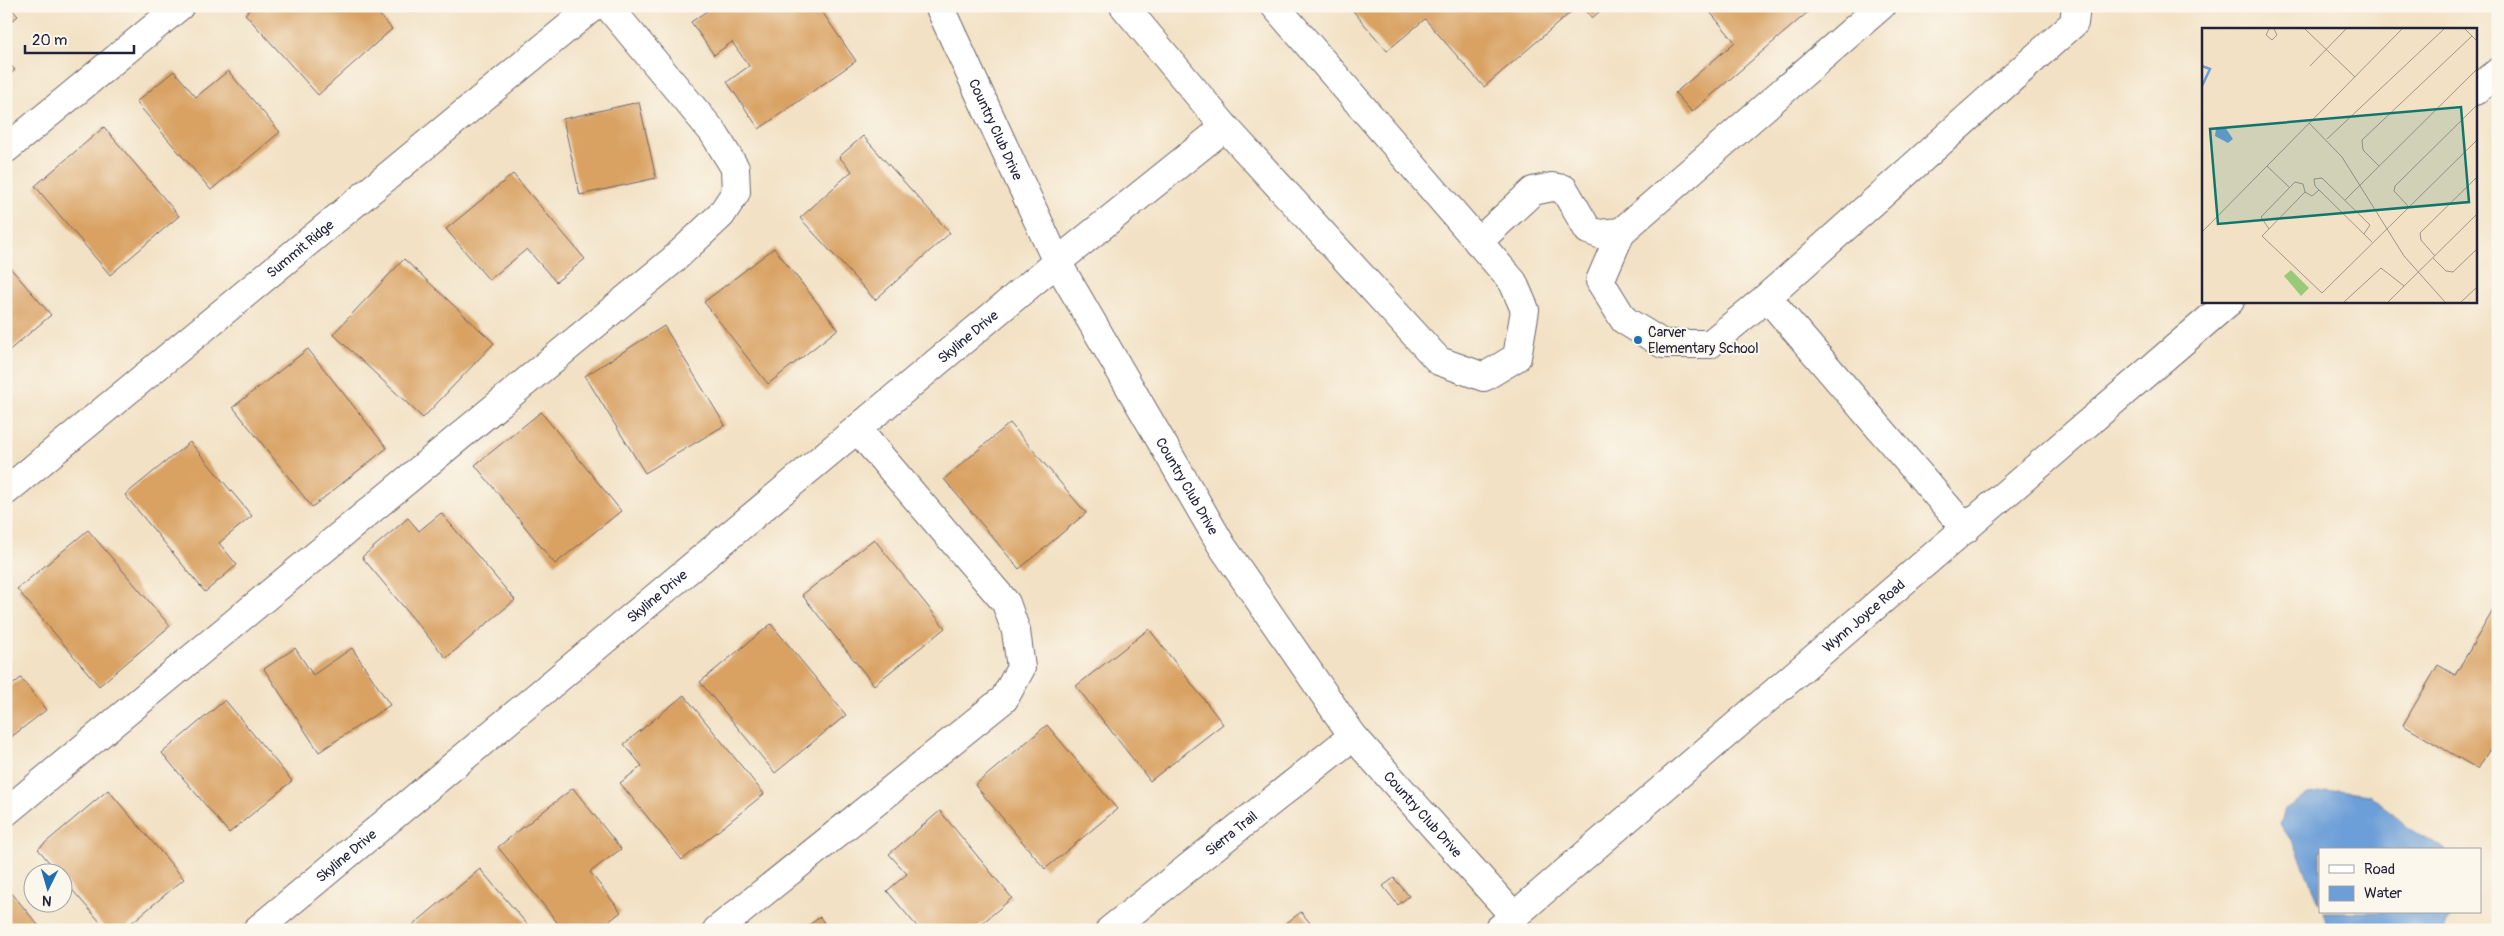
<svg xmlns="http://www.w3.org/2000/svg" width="2504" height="936" font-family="Pangolin,sans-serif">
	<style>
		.water { fill: #6c9ed7; stroke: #476089 }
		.building { fill: #d9a263 }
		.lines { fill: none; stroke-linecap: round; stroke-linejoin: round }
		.minor-casing { stroke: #6b656b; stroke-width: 30 }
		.minor { stroke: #fff; stroke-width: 28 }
		.poi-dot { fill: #1f6fb2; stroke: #fbf7ec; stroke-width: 2 }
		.labels { text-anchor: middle; stroke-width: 4; stroke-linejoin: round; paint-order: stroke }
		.street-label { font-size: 14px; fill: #22223b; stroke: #fbf7ec }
		.poi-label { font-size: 14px; fill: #22223b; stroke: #fbf7ec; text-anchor: start }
		.inset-river { fill: none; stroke: #6c9ed7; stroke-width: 2.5 }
		.inset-road { fill: none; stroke: #9f958d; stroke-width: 1 }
		.view { fill: #0f766e; fill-opacity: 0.15; stroke: #0f766e; stroke-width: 2.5 }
		.inset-edge { fill: none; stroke: #22223b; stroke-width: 2.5 }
	</style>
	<rect width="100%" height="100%" fill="#fbf7ec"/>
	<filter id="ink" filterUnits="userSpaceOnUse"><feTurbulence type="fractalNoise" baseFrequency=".02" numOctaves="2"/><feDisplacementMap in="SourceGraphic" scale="10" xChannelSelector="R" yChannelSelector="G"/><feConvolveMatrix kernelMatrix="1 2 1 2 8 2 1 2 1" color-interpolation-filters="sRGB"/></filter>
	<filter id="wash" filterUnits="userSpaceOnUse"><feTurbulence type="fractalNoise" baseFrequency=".0096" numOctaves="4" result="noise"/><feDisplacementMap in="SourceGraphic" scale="20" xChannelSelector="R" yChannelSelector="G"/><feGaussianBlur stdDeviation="1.12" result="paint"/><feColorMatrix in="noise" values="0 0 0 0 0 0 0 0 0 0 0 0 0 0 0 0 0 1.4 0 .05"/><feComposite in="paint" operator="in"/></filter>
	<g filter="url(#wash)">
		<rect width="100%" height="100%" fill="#f2e1c4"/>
		<!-- water -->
		<path class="water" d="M2338,790l31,4 40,34 37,22h-126v54l-25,-58 -15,-22 5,-15 23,-14z
			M2323,912h129l-8,18h-112l-5,-5z"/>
		<g id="blocks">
			<!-- building -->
			<path class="building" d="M6,6h3l9,10 -12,10z
				M254,6h118l20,23 -74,66 -73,-81z
				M407,6h14l-8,7z
				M714,6h104l38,55 -97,68 -32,-47 22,-16 -17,-24 -18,13 -23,-33z
				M1349,6h229l-94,81 -59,-68 -38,32z
				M1582,6h24l-14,12z
				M1705,6h110l-123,106 -17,-19 60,-51z
				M6,60l9,10 -9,7z
				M174,71l22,26 32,-26 52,61 -69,58 -75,-88z
				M639,102l17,76 -76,17 -17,-76z
				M104,127l75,89 -69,59 -75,-89z
				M863,136l87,97 -75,67 -75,-82 52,-47 -13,-14z
				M513,174l72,85 -29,23 -29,-33 -38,31 -43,-51z
				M774,248l64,81 -70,55 -64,-82z
				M404,259l90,84 -71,75 -90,-84z
				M6,263l45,52 -45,38z
				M664,326l61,99 -80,48 -60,-97z
				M308,349l79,99 -75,59 -79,-100z
				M541,412l80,99 -66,53 -80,-99z
				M1010,423l76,90 -67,56 -75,-90z
				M190,442l62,74 -33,27 18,22 -32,27 -80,-97z
				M441,513l74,87 -69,58 -84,-101 46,-39 11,13z
				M88,530l82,96 -71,60 -82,-97z
				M874,539l71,89 -71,57 -72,-90z
				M2495,607l3,1v147l-9,-5 -11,19 -75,-44 35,-60 17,10z
				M771,624l75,91 -71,58 -75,-91z
				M1149,629l74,95 -73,57 -74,-95z
				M295,648l18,27 39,-27 38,57 -71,47 -55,-83z
				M21,678l25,32 -40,31v-51z
				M684,695l80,99 -82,66 -62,-77 22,-17 -18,-22z
				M225,700l67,81 -63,52 -67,-80z
				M1047,725l70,84 -72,60 -70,-84z
				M573,788l48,61 -31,23 31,40 -23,18h-35l-65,-83z
				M108,790l76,89 -61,51h-16l-45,-52v-4h-3l-21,-25z
				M940,811l72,87 -38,32h-54l-33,-39 20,-17 -18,-20z
				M480,869l52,61h-125z
				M1394,878l15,18 -11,9 -15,-19z
				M6,886l36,44h-36z
				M1301,912l15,18h-39z
				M820,917l9,13h-27z"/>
		</g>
	</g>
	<g filter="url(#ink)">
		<use href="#blocks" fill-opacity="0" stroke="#6b656b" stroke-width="1"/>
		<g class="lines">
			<!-- minor casing -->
			<g class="minor-casing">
				<g id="minor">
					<path id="s1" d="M939,6l118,256 165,284 131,190 161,180"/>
					<path d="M1124,6l101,121 214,234 45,16 33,-20 8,-47 -12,-28 -238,-276"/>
					<path d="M1881,6l-260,226 -21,49 24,39 39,24h47l57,-47 307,-274 2,-17"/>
					<path d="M2475,91l23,-19"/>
					<path d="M6,149l174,-143"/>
					<path d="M1478,242l55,-51 19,-4 12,2 24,41 11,4 22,-2"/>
					<path d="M1767,297l199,232"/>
					<path id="s2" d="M6,491l588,-485"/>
					<path d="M6,812l667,-552 48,-45 15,-23 -1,-24 -22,-36 -105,-126"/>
					<path id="s3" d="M257,930l800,-668 168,-135"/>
					<path d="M717,930l287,-231 17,-31 -5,-37 -10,-28 -149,-174"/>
					<path id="s4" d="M1110,930l243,-194"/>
					<path id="s5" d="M1498,930l732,-629"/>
				</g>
			</g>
			<!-- minor -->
			<use href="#minor" class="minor"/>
		</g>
	</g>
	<!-- markers -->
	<circle class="poi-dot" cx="1638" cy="340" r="5"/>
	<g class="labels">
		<!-- street labels -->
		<g class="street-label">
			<text dy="5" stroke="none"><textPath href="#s1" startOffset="136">Country Club Drive</textPath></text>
			<text dy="5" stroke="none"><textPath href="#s2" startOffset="381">Summit Ridge</textPath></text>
			<text dy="5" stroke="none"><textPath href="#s3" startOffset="926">Skyline Drive</textPath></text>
			<text dy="5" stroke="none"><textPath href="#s1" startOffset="541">Country Club Drive</textPath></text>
			<text dy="5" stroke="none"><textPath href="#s3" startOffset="521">Skyline Drive</textPath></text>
			<text dy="5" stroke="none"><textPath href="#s5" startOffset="482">Wynn Joyce Road</textPath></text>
			<text dy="5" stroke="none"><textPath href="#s1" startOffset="946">Country Club Drive</textPath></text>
			<text dy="5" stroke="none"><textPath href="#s4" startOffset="155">Sierra Trail</textPath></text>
			<text dy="5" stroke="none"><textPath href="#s3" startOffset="116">Skyline Drive</textPath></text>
		</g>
		<!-- poi labels -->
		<g class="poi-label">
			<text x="1648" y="337">Carver<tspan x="1648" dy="16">Elementary School</tspan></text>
		</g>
	</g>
	<!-- overview -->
	<g transform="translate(2202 28)">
		<rect width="275" height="275" fill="#f2e1c4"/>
		<path d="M89,242l18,18 -8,8 -17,-20z" fill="#9aca79"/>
		<path d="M23,99l8,12 -5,4 -13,-7 1,-7z" fill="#6c9ed7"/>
		<path class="inset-river" d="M0,38l8,3 -8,17"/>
		<path class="inset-road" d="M67,1l-3,6 6,5 5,-5 -3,-6M103,1l50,48M263,1l12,12M108,38l36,-37M107,95l33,34 62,99 41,46M125,111l117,-110M65,138l22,21M177,138l-16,-16 -1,-10 110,-104M103,164l7,4 7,-6M143,172l132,-131M207,179l-15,-16 1,-5 82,-81M67,201l-8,-12 34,-35 8,2 2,8 -43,44 60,57 155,-153M0,204l200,-203M162,206l6,-9 -48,-47 -8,1 1,7 57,56M233,228l-14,-16 -1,-7 57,-56M231,230l13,13 7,1 24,-23M142,274l37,-34 23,18M186,274l89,-88M259,274l16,-15"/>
		<path class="view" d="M259,79l8,95 -251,22 -8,-95z"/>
		<rect width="275" height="275" class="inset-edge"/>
	</g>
	<!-- margin -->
	<rect width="2504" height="936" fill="none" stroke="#fbf7ec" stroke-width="25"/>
	<!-- legend -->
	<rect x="2319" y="848" width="162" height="65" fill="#fbf7ec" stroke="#a4a2a5"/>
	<rect x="2329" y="865" width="25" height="8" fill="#ffffff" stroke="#a4a2a5"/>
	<text x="2364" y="874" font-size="15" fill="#22223b">Road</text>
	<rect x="2329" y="886" width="25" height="15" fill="#6c9ed7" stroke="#a4a2a5"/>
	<text x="2364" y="898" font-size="15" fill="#22223b">Water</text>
	<!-- north arrow -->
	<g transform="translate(48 888) rotate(185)"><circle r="24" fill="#fbf7ec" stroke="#a4a2a5"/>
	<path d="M0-4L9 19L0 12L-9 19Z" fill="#1f6fb2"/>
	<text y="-8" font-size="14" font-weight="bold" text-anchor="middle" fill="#22223b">N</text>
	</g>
	<!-- scale -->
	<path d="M25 45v8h109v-8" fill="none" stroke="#22223b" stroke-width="2.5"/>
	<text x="32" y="45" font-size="15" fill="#22223b" stroke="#fbf7ec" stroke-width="4" paint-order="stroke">20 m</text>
</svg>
